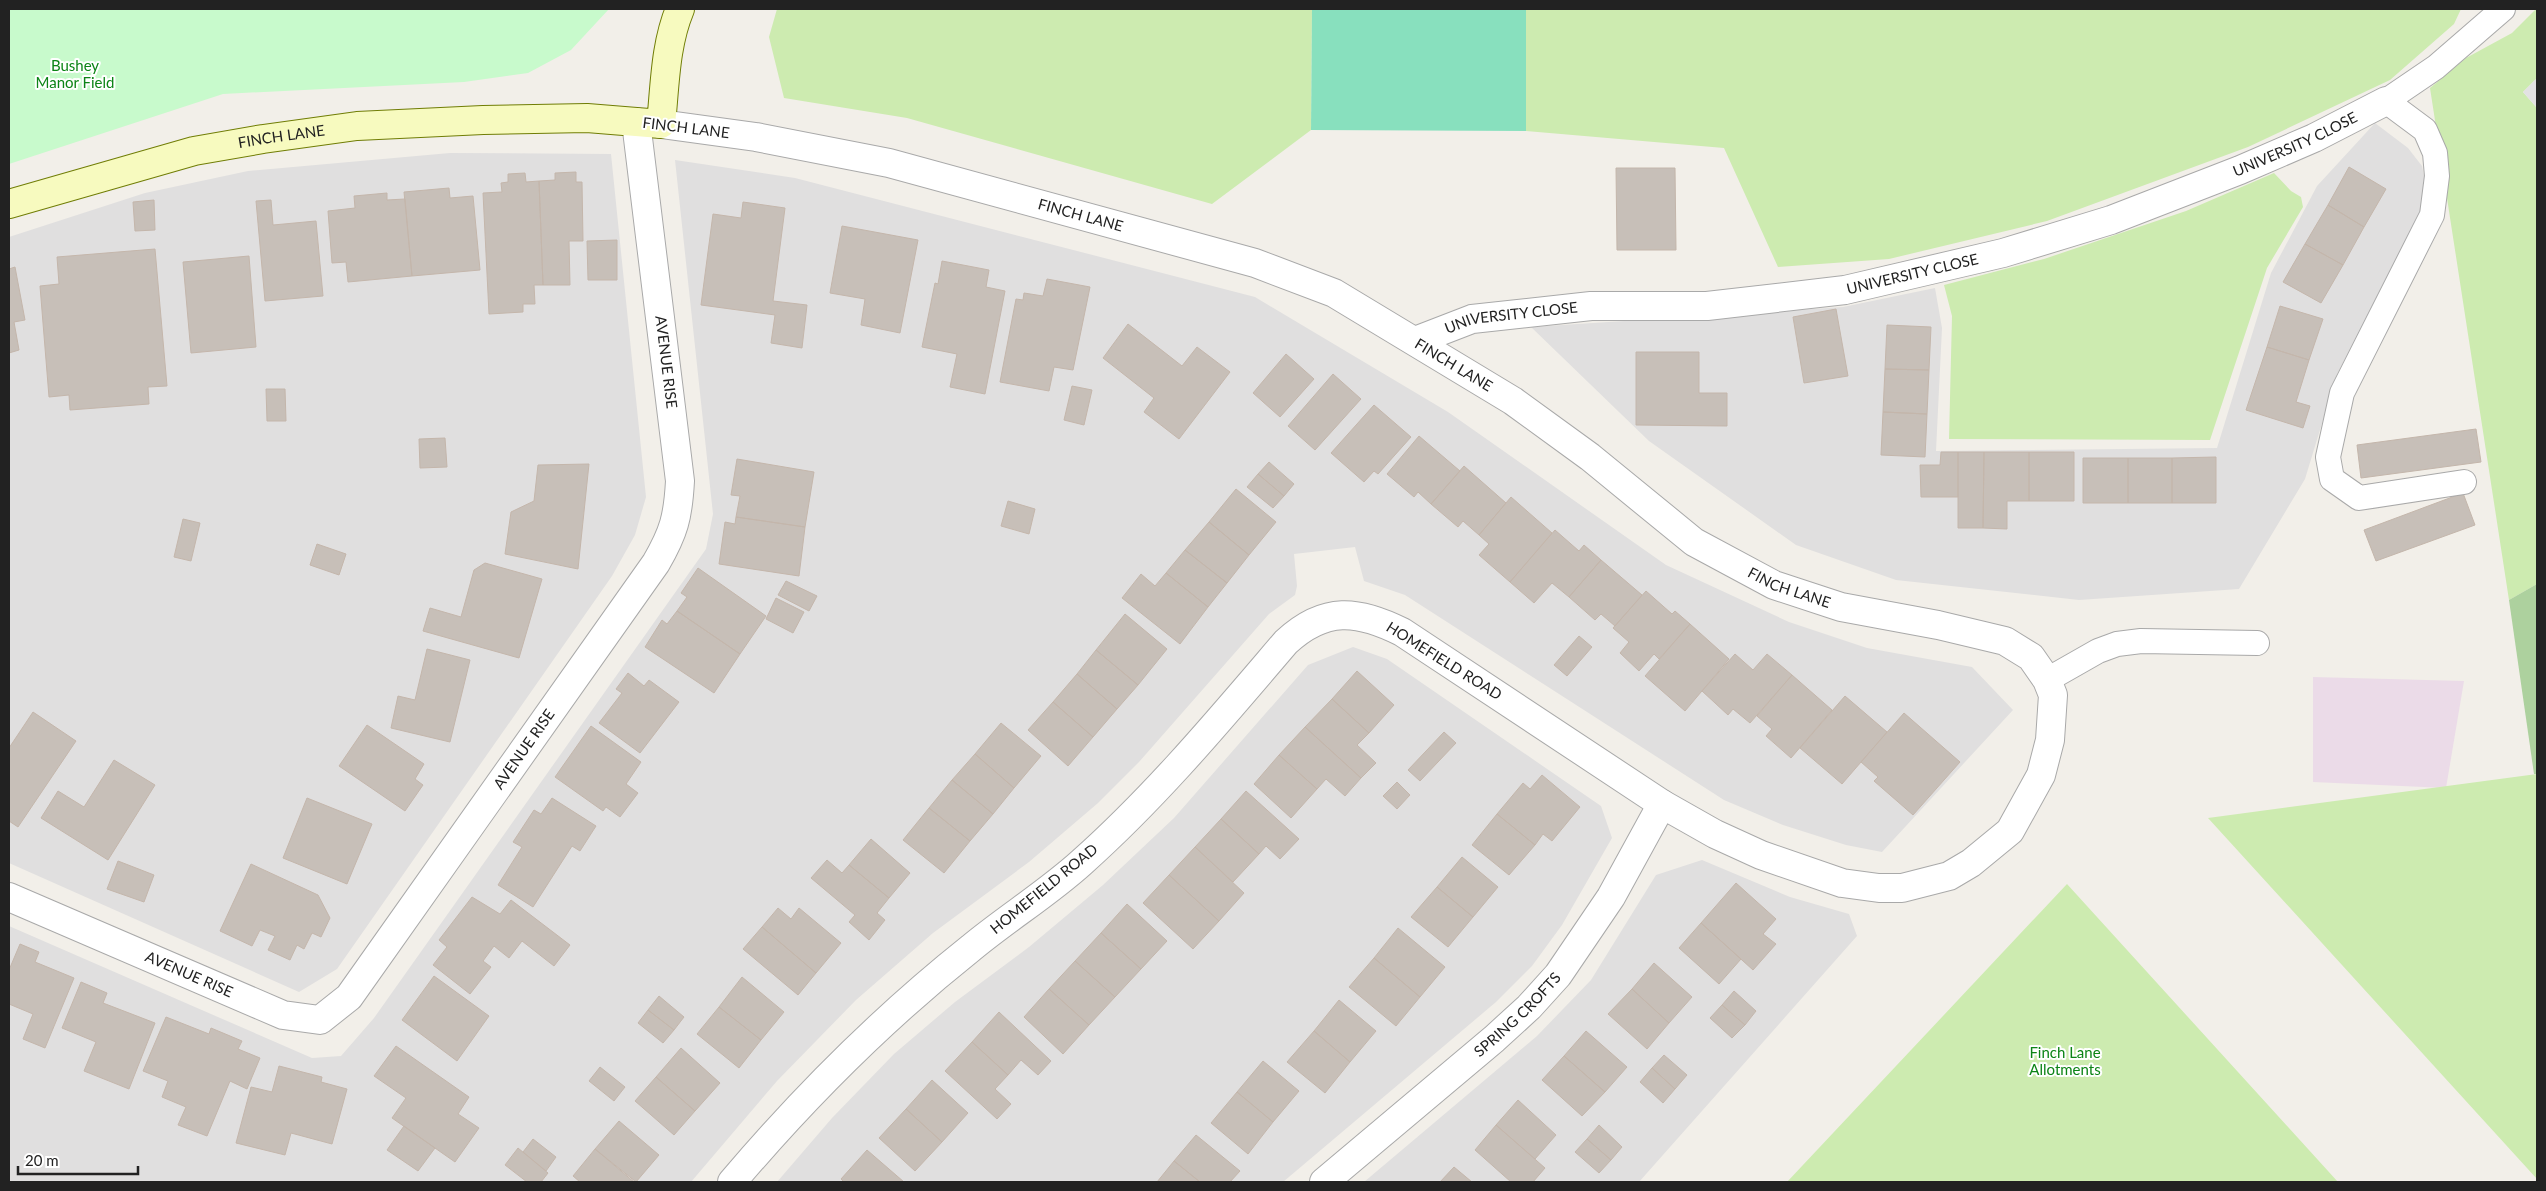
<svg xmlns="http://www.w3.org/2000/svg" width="2546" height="1191" font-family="Lato,sans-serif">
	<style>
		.residential { fill: #e0dfdf }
		.industrial { fill: #ebdbe8 }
		.grass { fill: #cdebb0 }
		.forest { fill: #add19e }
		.park { fill: #c8facc }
		.pitch { fill: #88e0be }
		.parking { fill: #e2e2e2 }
		.building { fill: #c7bfb8; stroke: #c4b6ab }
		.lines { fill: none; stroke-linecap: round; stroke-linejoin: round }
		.lane-casing { stroke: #a9a9a9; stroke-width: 26 }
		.street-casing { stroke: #a9a9a9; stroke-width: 30 }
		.secondary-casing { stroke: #707d05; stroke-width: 30 }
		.lane { stroke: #fff; stroke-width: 24 }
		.street { stroke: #fff; stroke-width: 28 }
		.secondary { stroke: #f7fabf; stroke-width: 28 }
		.labels { text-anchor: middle; stroke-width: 4; stroke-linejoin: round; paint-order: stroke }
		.park-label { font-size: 15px; fill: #0c8416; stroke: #fff }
		.street-label { font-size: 15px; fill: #222; stroke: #fff }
	</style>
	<rect width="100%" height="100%" fill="#f2efe9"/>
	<!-- residential -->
	<path class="residential" d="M2375,123l33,25 14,18 4,19 -2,27 -87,162 -32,105 -66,110 -160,11 -183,-20 -100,-35 -147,-104 -118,-114 312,-20 92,-19 7,40 -6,123 281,-3 54,-175 46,-87z
		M450,153l161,1 35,343 -11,38 -23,41 -275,393 -38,23 -290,-129v-626l136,-44 103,-22z
		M675,160l120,18 460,119 193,115 218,153 123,57 78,26 105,19 41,43 -131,142 -36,-7 -63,-20 -59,-25 -319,-205 -41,-14 -9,-34 -61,7 3,32 -2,9 -26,19 -130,148 -41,41 -69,59 -96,71 -77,67 -79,81 -86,101h-682v-256l303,132 29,-2 33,-38 332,-469 7,-35z
		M1353,647l34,12 214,147 11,32 -50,87 -30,41 -36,36 -213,180h-506l55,-64 62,-64 61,-52 74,-55 74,-62 71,-67 134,-153z
		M1702,860l88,37 59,17 8,22 -218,246h-275l173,-146 54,-56 65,-105z"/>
	<!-- industrial -->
	<path class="industrial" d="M2313,677l151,4 -18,107 -133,-6z"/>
	<!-- grass -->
	<path class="grass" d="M777,9h535l-1,121 -99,74 -305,-86 -123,-20 -15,-61z
		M1526,9h935l-7,15 -64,56 -142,67 -201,74 -158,38 -111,8 -54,-119 -198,-17z
		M2536,9l1,69 -14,14 14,16v476l-28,16 -79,-512 36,-30 46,-25z
		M2274,173l17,18 10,6 2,10 -36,61 -57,172 -261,-1 3,-123 -8,-31 100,-26 142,-48z
		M2537,774v405l-329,-361z
		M2067,884l271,298h-551z"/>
	<!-- forest -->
	<path class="forest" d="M2537,584v190h-3l-25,-174z"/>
	<!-- park -->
	<path class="park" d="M9,9h600l-38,41 -43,23 -64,9 -241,12 -214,70z"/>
	<!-- pitch -->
	<path class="pitch" d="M1312,9h214v122l-215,-1z"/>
	<!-- parking -->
	<path class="parking" d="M2537,78v30l-14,-16z"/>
	<!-- building -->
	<path class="building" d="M2349,167l37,22 -22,38 -36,-22z
		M1616,168h59l1,82h-59z
		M576,172v10h6l1,59h-14l1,44h-27l-4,-104 16,-1v-7z
		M525,173l1,9 13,-1 4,104h-9l1,19h-12v8l-34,2 -6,-121 19,-1 -1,-9 7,-1v-8z
		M449,188l1,10 23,-2 7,74 -68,6 -8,-84z
		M387,193v7l18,-1 7,77 -64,6 -2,-20 -14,1 -4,-52 27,-3 -1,-12z
		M154,200l1,30 -20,1 -2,-29z
		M271,200l2,25 43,-4 7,75 -58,5 -9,-100z
		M743,202l42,6 -12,93 34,4 -5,43 -31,-5 4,-28 -74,-10 12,-91 28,4z
		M2328,205l36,22 -21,38 -38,-21z
		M842,226l76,14 -18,93 -39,-8 4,-26 -35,-6z
		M617,240v40h-29l-1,-39z
		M2305,244l38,21 -22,38 -38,-21z
		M155,249l12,137 -19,1 1,17 -79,6 -1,-15 -20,2 -9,-111 19,-2 -2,-27z
		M249,256l7,91 -65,6 -8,-91z
		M942,261l47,9 -3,17 19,4 -20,103 -35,-7 7,-33 -35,-7 13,-64 3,1z
		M15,267l10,53 -11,2 5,28 -10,3v-84z
		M1047,279l43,8 -17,83 -19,-3 -5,24 -49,-9 16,-83 7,1 1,-7 19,3z
		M2280,306l43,13 -14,41 -42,-13z
		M1836,309l12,67 -44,7 -11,-66z
		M1128,324l54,42 15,-19 33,25 -51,67 -35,-27 10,-14 -51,-40z
		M1887,325l44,2 -2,43 -44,-1z
		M2267,347l42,13 -13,42 14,4 -7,22 -57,-18z
		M1636,352h63v41h28v33l-91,-1z
		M1286,354l28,25 -34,38 -27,-24z
		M1885,369l44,1 -2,44 -44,-2z
		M1333,374l28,25 -46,51 -27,-24z
		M1072,386l20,4 -8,35 -20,-5z
		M266,389h19l1,32h-19z
		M1374,405l37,32 -33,37 -4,-3 -10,11 -33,-29z
		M1883,412l44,2 -2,43 -44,-2z
		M2476,429l5,33 -120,16 -4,-33z
		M1419,436l41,35 -29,33 -13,-12 -4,5 -27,-23z
		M445,438l2,29 -27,1 -1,-29z
		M1941,452h17v45h-37l-1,-32h20z
		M1958,452h26l-1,76h-25z
		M1984,452h45v49h-22v28l-24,-1z
		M2029,452h45v49h-45z
		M2216,457v46h-44v-45z
		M2083,458h45v45h-45z
		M2128,458h44v45h-44z
		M737,459l77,13 -9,55 -69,-10 4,-21 -9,-1z
		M1269,462l25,22 -10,12 -26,-22z
		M589,464l-11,105 -73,-15 6,-42 23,-11 4,-36z
		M1464,466l42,37 -27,32 -16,-14 -5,6 -27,-23z
		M1258,474l26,22 -11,12 -26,-21z
		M1236,489l40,33 -27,33 -40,-33z
		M2463,493l12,32 -99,36 -12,-31z
		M1511,497l41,36 -42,49 -31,-27 10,-11 -10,-9z
		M1008,501l27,8 -6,25 -28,-8z
		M736,517l69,10 -6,49 -80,-12 6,-42 10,2z
		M183,519l17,4 -9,38 -17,-4z
		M1209,522l40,33 -22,28 -42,-33z
		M1555,530l24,21 5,-6 17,15 -32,37 -17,-14 -18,20 -24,-21z
		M317,544l29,10 -7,21 -29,-10z
		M1185,550l42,33 -19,24 -42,-34z
		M1601,560l41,35 -27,31 -14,-12 -6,6 -26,-23z
		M485,563l57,16 -23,79 -96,-27 7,-23 31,9 13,-47z
		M698,568l68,48 -26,38 -63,-43 10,-14 -6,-4z
		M1166,573l42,34 -28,37 -58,-46 19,-24 14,12z
		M786,581l31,15 -8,15 -31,-16z
		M1646,591l26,23 3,-3 15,13 -31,35 -5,-5 -15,17 -19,-18 9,-11 -16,-14z
		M776,598l28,14 -11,21 -27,-14z
		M677,611l63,43 -26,39 -69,-46 17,-27 5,4z
		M1125,614l42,35 -29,36 -42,-35z
		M1690,624l39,35 -44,52 -40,-35z
		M1579,636l13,11 -25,29 -13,-11z
		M427,649l43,11 -20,82 -59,-14 7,-32 17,4z
		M1096,650l42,35 -21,24 -40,-35z
		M1735,654l18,16 14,-16 25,21 -42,48 -17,-14 -5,6 -26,-24z
		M1357,671l37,34 -25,28 -37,-34z
		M628,673l16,13 5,-6 30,22 -39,51 -41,-30 23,-30 -6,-4z
		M1077,674l40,35 -24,28 -40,-35z
		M1792,675l40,35 -41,48 -25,-22 6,-7 -15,-13z
		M1845,696l42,36 -45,52 -42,-36z
		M1332,699l37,34 -12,12 19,18 -15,15 -56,-51z
		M1053,702l40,35 -25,29 -40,-36z
		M33,712l43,29 -58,86 -9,-6v-73z
		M1904,713l56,49 -47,53 -39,-34 4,-4 -17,-15z
		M1001,723l40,33 -27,32 -39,-34z
		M367,725l57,39 -9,15 8,6 -18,26 -66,-45z
		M591,726l50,36 -15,22 12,9 -18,24 -14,-10 -3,4 -48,-34z
		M1305,727l56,51 -16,18 -19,-17 -9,10 -38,-34z
		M1444,732l12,11 -36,38 -12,-11z
		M975,754l39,34 -21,26 -41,-34z
		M1279,755l38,34 -26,29 -37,-34z
		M114,760l41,25 -47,75 -67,-42 17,-27 26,16z
		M1542,775l38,32 -28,34 -9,-7 -8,11 -38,-31 26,-31 7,6z
		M952,780l41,34 -23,27 -41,-33z
		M1397,782l13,13 -13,14 -14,-13z
		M1246,791l53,48 -19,20 -14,-13 -7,8 -38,-35z
		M307,798l65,26 -25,60 -64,-26z
		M552,798l44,28 -16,25 -8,-5 -39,61 -35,-22 24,-38 -9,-5 21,-32 7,4z
		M929,808l41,33 -26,32 -41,-33z
		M1497,814l38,31 -26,30 -37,-30z
		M1221,819l38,35 -26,28 -38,-35z
		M871,839l39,34 -21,25 -40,-33z
		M1195,847l49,46 -25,28 -50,-46z
		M1462,857l36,30 -25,30 -36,-30z
		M827,860l15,13 7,-8 40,33 -12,15 8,7 -16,20 -20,-18 6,-7 -44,-37z
		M118,861l36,14 -10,27 -37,-13z
		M251,864l67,31 12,23 -9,19 -9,-4 -8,16 -7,-4 -7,15 -22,-10 7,-14 -15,-6 -8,16 -32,-15z
		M1169,875l50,46 -26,28 -50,-46z
		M1736,883l40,36 -13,15 13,10 -23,26 -52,-47z
		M1437,887l36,30 -25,30 -37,-30z
		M472,897l28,17 11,-14 59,45 -16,21 -32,-25 -13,17 -15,-12 -11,15 8,6 -21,27 -37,-29 14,-18 -8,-7z
		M1127,904l40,37 -26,28 -40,-36z
		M778,908l13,11 8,-11 42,35 -25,30 -54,-46z
		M1701,923l40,36 -22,25 -40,-36z
		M762,927l54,46 -18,22 -55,-46z
		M1398,928l47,39 -25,30 -46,-39z
		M1101,933l40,36 -26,28 -40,-36z
		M20,944l19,8 -4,10 39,16 -29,70 -22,-9 10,-25 -24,-10v-34z
		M1374,958l46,39 -24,29 -47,-39z
		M1075,961l40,36 -26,28 -40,-36z
		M1654,963l38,34 -23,26 -37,-34z
		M434,976l55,40 -32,45 -55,-41z
		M742,977l42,35 -23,28 -42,-33z
		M81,982l26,11 -4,10 52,20 -26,66 -45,-18 12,-29 -34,-14z
		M1049,989l40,36 -26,29 -39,-37z
		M1632,989l37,34 -22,26 -39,-35z
		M1734,991l22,20 -11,14 -23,-20z
		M659,996l25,21 -10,13 -26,-20z
		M1339,1000l37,31 -26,31 -36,-31z
		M1722,1005l23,20 -13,13 -22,-20z
		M719,1007l42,33 -22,28 -42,-34z
		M648,1010l26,20 -11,13 -25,-20z
		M999,1012l52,49 -13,14 -17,-15 -13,15 -36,-33z
		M166,1017l43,17 2,-6 31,13 -4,8 22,9 -13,31 -17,-8 -23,55 -29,-11 8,-18 -24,-10 6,-16 -25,-10z
		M1314,1031l36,31 -25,31 -38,-31z
		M1586,1031l41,36 -22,25 -41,-36z
		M972,1042l36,33 -13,14 16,15 -14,15 -52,-48z
		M396,1046l73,51 -11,17 21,14 -24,34 -63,-44 14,-20 -32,-22z
		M681,1048l39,35 -25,28 -39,-34z
		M1664,1055l23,20 -12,14 -23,-21z
		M1564,1056l41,36 -23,24 -40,-36z
		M1263,1061l36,30 -26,31 -36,-30z
		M279,1066l43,11 -1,5 26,7 -15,55 -41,-11 -6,22 -49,-12 15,-56 21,5z
		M600,1067l25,20 -11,14 -25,-20z
		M1652,1068l23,21 -12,14 -23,-21z
		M656,1077l39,34 -21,24 -39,-34z
		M932,1080l36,33 -26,29 -36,-33z
		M1237,1092l36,30 -25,32 -37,-31z
		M1518,1100l38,35 -21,24 -39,-34z
		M906,1109l36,33 -27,29 -36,-33z
		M619,1121l40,34 -23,27 -41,-33z
		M1496,1125l49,43 -12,14h-22l-36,-32z
		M1599,1125l23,22 -11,13 -24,-21z
		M404,1126l31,22 -17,23 -31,-21z
		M1196,1135l44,36 -10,11h-30l-26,-21z
		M533,1139l23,18 -10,14 -23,-19z
		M1587,1139l24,21 -12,13 -24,-21z
		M518,1148l30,25 -7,9h-14l-22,-17z
		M595,1149l39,33h-54l-7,-6z
		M867,1150l37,32h-60l-3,-3z
		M1174,1161l26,21h-43z
		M1454,1167l18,15h-32z"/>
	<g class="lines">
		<!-- lane casing -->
		<g class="lane-casing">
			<path id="lane" d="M2464,482l-105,16 -27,-19 -4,-22 14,-64 90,-178 5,-39 -2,-23 -10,-23 -39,-29 50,-34 67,-58
				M2047,680l51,-29 19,-7 24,-3 116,2"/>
		</g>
		<!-- street casing -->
		<g class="street-casing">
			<g id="street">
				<path id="s1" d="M661,124l95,13 133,26 366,100 79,30 179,108 77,56 104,85 80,43 67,22 97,18 67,16 26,16 16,23 6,15 -3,45 -9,35 -31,56 -39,32 -22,13 -47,12h-23l-37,-5 -81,-28 -46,-21 -53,-30 -260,-172c-44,-22 -77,-26 -116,10 -65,76 -129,153 -204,220 -34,31 -75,56 -111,86 -88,70 -166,148 -239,234"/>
				<path id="s2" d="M1415,341l57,-22 119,-13h116l138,-16 158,-37 108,-33 129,-50 74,-32 72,-37"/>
				<path id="s3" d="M9,897l274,118 37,5 29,-23 307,-434c18,-31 22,-46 24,-82l-44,-359"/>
				<path id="s4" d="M1324,1182l170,-143 35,-32 29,-32 53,-78 51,-93"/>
			</g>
		</g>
		<!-- secondary casing -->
		<g class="secondary-casing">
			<g id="secondary">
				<path id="s5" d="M9,204l185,-53 69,-12 94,-13 126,-6 104,-2 74,6c4,-39 4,-79 19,-115"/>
			</g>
		</g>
		<!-- lane -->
		<use href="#lane" class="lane"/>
		<!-- street -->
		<use href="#street" class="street"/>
		<!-- secondary -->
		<use href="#secondary" class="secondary"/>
	</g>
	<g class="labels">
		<!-- park labels -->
		<g class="park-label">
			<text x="75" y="71">Bushey<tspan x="75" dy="17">Manor Field</tspan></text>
			<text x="2065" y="1058">Finch Lane<tspan x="2065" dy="17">Allotments</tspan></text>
		</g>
		<!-- street labels -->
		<g class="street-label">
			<text transform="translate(686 128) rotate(7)" y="5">FINCH LANE</text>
			<text dy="5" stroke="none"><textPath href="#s5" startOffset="281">FINCH LANE</textPath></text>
			<text dy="5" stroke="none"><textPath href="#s2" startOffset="910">UNIVERSITY CLOSE</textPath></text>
			<text dy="5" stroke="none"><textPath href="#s1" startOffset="430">FINCH LANE</textPath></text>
			<text dy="5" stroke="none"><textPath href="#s2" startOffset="505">UNIVERSITY CLOSE</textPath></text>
			<text dy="5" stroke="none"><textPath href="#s2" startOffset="100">UNIVERSITY CLOSE</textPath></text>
			<text transform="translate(666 362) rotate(83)" y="5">AVENUE RISE</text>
			<text dy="5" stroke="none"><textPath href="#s1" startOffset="835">FINCH LANE</textPath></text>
			<text dy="5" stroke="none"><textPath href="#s1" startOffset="1240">FINCH LANE</textPath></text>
			<text transform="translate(1444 661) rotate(32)" y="5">HOMEFIELD ROAD</text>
			<text dy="5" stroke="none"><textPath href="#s3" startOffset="676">AVENUE RISE</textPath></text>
			<text transform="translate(1044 889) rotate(-39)" y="5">HOMEFIELD ROAD</text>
			<text dy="5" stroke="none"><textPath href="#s3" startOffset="196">AVENUE RISE</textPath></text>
			<text dy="5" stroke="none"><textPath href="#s4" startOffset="256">SPRING CROFTS</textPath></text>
		</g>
	</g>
	<!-- border -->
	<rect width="2546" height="1191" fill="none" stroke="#222222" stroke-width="20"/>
	<!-- scale -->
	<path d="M18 1166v8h120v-8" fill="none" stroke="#222222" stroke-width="2.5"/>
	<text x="25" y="1166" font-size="15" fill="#222222" stroke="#ffffff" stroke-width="4" paint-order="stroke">20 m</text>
</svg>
